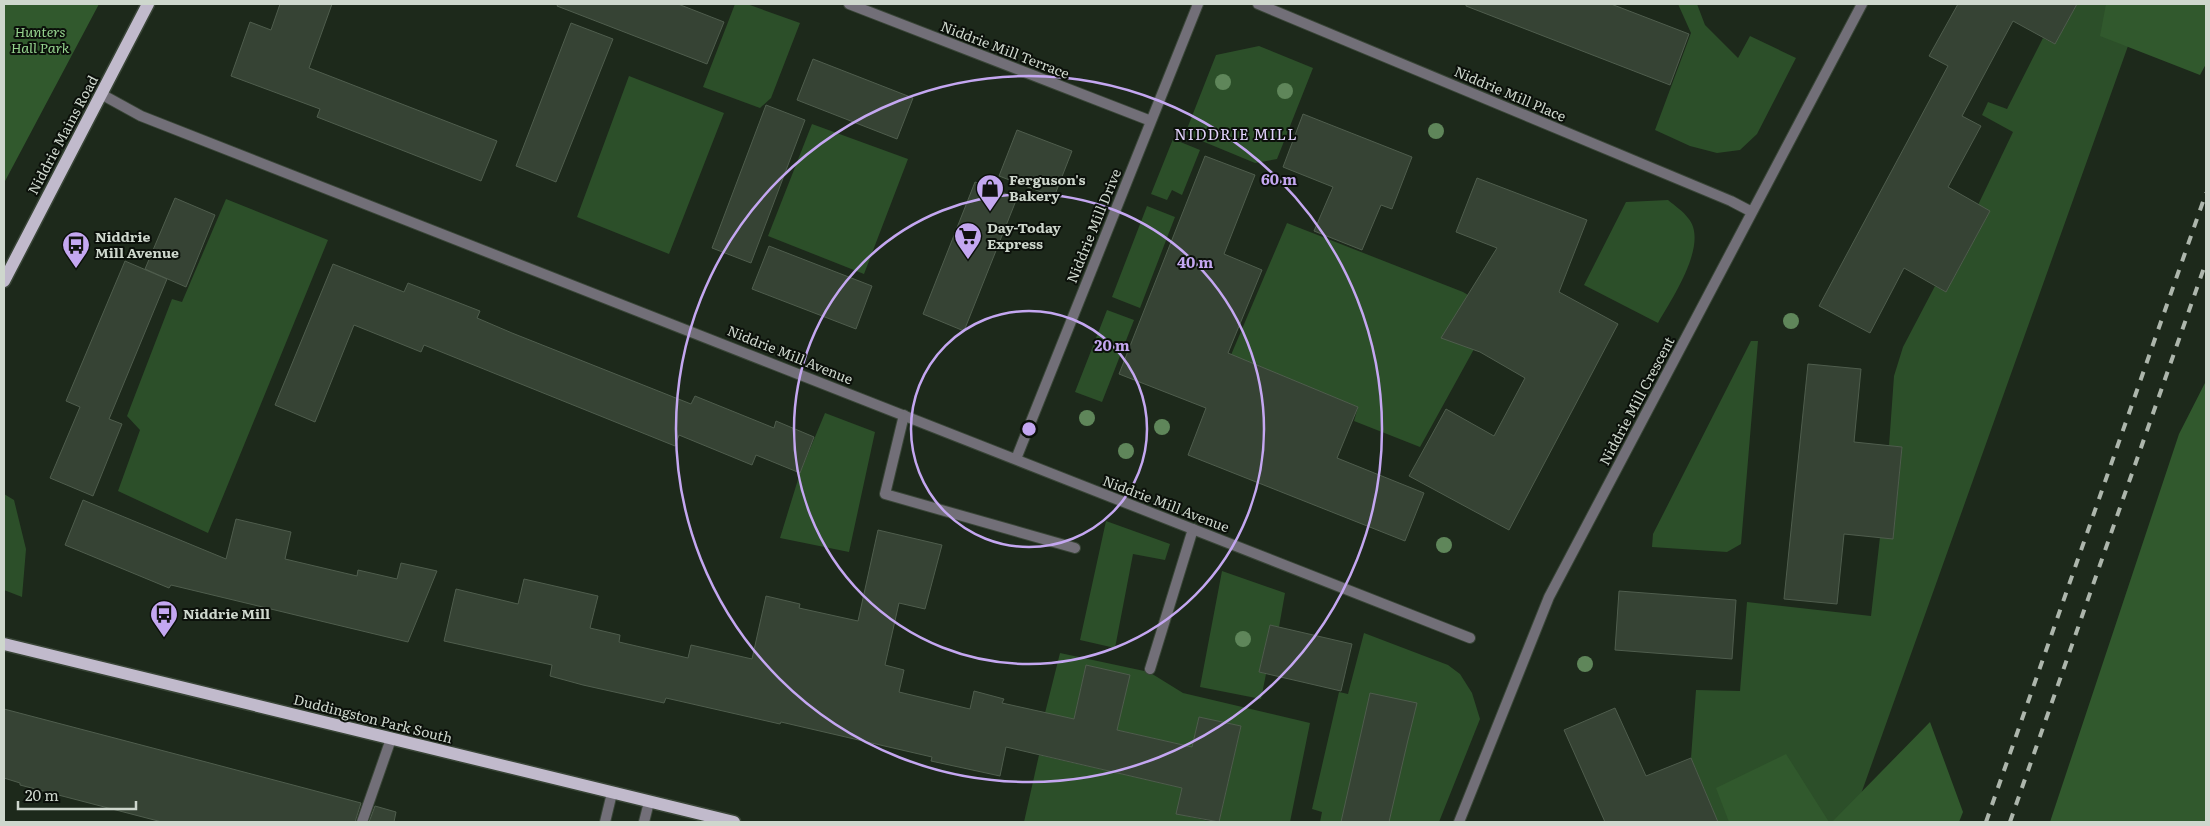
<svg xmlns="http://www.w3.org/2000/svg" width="2210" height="826" font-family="Literata,serif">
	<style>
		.green { fill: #2c4f29 }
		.forest { fill: #31592d }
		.building { fill: #364334; stroke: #4f5d4d }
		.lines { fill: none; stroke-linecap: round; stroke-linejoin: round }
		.lane-casing { stroke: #394537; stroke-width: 12 }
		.street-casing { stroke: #394537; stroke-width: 12 }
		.primary-casing { stroke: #394537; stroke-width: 15 }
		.lane { stroke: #726f78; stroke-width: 10 }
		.street { stroke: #726f78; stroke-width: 10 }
		.primary { stroke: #c1bacc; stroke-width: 12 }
		.rail { stroke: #adb6ac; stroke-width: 4; stroke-dasharray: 9 9; stroke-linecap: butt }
		.tree { fill: #5f865a }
		.ring { fill: none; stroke: #c4a7f1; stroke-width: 2.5 }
		.labels { text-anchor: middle; stroke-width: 4; stroke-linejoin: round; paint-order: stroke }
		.park-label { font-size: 14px; font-style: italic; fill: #95d38e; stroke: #0b100a }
		.street-label { font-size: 14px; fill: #ced7cd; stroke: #0b100a }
		.poi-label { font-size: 14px; font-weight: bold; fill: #ced7cd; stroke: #0b100a; text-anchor: start }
		.neighbourhood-label { font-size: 15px; letter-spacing: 1px; fill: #e2d2fd; stroke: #0b100a }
		.centre { fill: #c4a7f1; stroke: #0b100a; stroke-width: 2.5 }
		.ring-label { font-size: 15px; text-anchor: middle; font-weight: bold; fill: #c4a7f1; stroke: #0b100a; stroke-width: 4; stroke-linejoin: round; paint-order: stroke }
	</style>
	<rect width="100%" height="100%" fill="#1d291b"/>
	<!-- green -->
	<path class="green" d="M735,4h12l53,19 -29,75 -11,10 -57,-21z
		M1678,4h19l8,21 33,33 12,-22 46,22 -39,76 -17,16 -23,3 -27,-7 -35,-16 36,-97z
		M2077,4h66l-292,818h-133l-27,-64 5,-68 44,1 7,-89 124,14 9,-79 13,1 9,-91 -13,-1 5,-70 9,-29 32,-61 11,6 44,-81 -12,-6 35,-73 -31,-17 6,-13 19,7 36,-71 12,6z
		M1259,46l54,22 -36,91 -22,4 -70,-29 31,-79z
		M629,76l95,37 -55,141 -92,-37z
		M812,124l96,35 -44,115 -96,-38z
		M1173,139l27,11 -18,45 -10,-5 -5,10 -16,-6z
		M226,199l102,41 -120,293 -90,-42 22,-61 -13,-14 45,-117 10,3z
		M1668,200c7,6 15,11 20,18 22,25 -17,82 -30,105l-74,-38 42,-83z
		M1147,206l28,11 -35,91 -28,-11z
		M1287,223l176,69 32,19 -75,136 -66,-26 4,-14 -127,-52z
		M1107,310l27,10 -32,82 -27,-10z
		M1751,341h7l-17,203 -14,8 -75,-5 1,-13z
		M825,413l50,19 -26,120 -69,-14 20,-65z
		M4,494l10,6 12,49 -4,48 -18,-7z
		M1106,521l64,23 -5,16 -32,-6 -18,94 -35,-8z
		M1222,571l63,22 -6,34 -9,-2 -11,47 7,2 -5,25 -61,-12z
		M1364,633l84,32 12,9 12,19 8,26 -41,103h-119l2,-10 -10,-3 27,-117 9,2z
		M1060,653l89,19 34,21 127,30 -20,99h-71l22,-96 -42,-9 -7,30 -75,-17 12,-55 -43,-10 -12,54 -29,-6z
		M1039,755l143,33 -5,26 37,8h-190z"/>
	<!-- forest -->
	<path class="forest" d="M4,4h95l-95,179z
		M2106,4h100v60l-6,11 -100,-39z
		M2206,381v441h-156l129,-388z
		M1930,722l33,90 -4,10h-127z
		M1786,754l43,68h-100l-13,-34z"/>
	<!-- building -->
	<path class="building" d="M280,4h52l-23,64 188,73 -16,40 -164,-64 3,-8 -89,-33 19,-54 21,8z
		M558,4h120l46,18 -17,42 -150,-58z
		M1466,4h145l78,30 -19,51 -204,-79z
		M1958,4h119l-22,40 -42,-23 -51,95 19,10 -33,61 42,24 -44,81 -42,-24 -34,65 -51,-27 129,-240 -19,-10z
		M571,23l42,16 -57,143 -40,-16z
		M813,59l100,39 -16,41 -100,-39z
		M766,105l39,15 -54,143 -39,-15z
		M1303,114l109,43 -20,52 -11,-4 -19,45 -48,-19 19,-44 -50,-20z
		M1017,130l55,21 -18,46 -55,-21z
		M1205,156l50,19 -31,79 38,16 -34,83 130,54 -21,51 87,35 -19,48 -217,-86 18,-47 -87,-34z
		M1477,178l110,42 -28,72 59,32 -109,206 -100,-54 37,-67 48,27 31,-58 -45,-26 -39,-14 56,-90 -41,-16z
		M975,182l42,16 -53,133 -41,-17z
		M175,198l40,17 -29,72 -41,-18z
		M769,246l103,40 -16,43 -104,-40z
		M125,261l42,18 -58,140 13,5 -29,72 -43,-18 30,-71 -14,-6z
		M333,264l71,28 4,-9 72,28 -3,7 35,15 179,71 4,-8 79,32 2,-7 38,16 -14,36 -44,-18 -4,10 -73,-30 -4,11 -251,-101 -3,7 -67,-27 -39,97 -40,-17z
		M1808,364l53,5 -7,73 48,5 -9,92 -49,-5 -7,70 -53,-5z
		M83,500l143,59 10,-40 55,13 -6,27 72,17 1,-6 39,9 4,-16 36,8 -29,71 -237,-57 -2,3 -104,-43z
		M878,530l64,15 -17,64 -26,-6 -14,62 19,5 -5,22 71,17 4,-18 30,8 -2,4 72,16 12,-54 44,10 -13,55 75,17 7,-30 42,9 -22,96 -43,-8 6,-26 -176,-41 -6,29 -69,-15 1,-4 -151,-35 -1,2 -114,-26 -2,5 -81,-18 -33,-9 2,-11 -108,-24 12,-52 62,15 6,-25 74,17 -8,32 30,7 -1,7 69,16 3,-13 61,14 14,-63 34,8 -1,4 59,13z
		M1619,591l117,9 -4,59 -117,-9z
		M1270,625l82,19 -11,47 -82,-19z
		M1370,693l47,10 -10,41 -18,78h-48z
		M1615,708l31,68 45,-18 27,64h-113l-41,-92z
		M4,709l202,53 155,41 -6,19h-193l-142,-37v-2l-16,-5z
		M375,806l21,6 -2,10h-25z"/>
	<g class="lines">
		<!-- lane casing -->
		<g class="lane-casing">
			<path id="lane" d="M904,415l-19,79 190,54
				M1150,669l43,-140
				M362,822l29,-83
				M605,822l7,-29
				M644,822l5,-20"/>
		</g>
		<!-- street casing -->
		<g class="street-casing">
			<path id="street" d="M849,4l302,117
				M1258,4l473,197 21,11
				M101,94l40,22 1329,522
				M1016,459l182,-455
				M1459,822l90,-225 313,-593"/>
		</g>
		<!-- primary casing -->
		<g class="primary-casing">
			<path id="primary" d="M4,281l144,-277
				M4,644l730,178"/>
		</g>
		<!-- lane -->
		<use href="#lane" class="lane"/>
		<!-- street -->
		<use href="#street" class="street"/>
		<!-- primary -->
		<use href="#primary" class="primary"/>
		<!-- rail -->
		<path class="rail" d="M1986,822l220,-629
			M2010,822l196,-560"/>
	</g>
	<!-- trees -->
	<g class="tree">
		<circle cx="1223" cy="82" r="8"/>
		<circle cx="1285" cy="91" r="8"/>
		<circle cx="1436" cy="131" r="8"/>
		<circle cx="1791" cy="321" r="8"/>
		<circle cx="1087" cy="418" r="8"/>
		<circle cx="1162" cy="427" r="8"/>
		<circle cx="1126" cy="451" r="8"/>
		<circle cx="1444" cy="545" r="8"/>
		<circle cx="1243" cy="639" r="8"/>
		<circle cx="1585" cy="664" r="8"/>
	</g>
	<!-- distance rings -->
	<g class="ring">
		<circle cx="1029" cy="429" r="118"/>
		<circle cx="1029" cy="429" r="235"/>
		<circle cx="1029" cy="429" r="353"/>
	</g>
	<!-- icons -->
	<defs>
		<g id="shop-pin" transform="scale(1.4375)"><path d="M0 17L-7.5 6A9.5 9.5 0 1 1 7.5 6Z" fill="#c4a7f1" stroke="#0b100a"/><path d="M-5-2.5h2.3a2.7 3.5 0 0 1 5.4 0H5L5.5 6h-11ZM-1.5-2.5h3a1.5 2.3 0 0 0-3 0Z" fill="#111"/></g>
		<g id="supermarket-pin" transform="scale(1.4375)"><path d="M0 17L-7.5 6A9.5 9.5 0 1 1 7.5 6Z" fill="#c4a7f1" stroke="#0b100a"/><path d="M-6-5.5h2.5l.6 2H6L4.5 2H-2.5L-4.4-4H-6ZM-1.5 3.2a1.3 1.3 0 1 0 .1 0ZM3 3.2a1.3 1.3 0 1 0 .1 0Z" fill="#111"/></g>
		<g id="bus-pin" transform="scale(1.4375)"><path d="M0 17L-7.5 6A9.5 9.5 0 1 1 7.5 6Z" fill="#c4a7f1" stroke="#0b100a"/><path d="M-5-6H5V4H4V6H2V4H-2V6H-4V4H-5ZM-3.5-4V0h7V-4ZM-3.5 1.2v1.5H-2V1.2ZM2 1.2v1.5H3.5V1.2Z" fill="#111"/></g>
	</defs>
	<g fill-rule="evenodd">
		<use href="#shop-pin" x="990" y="188"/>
		<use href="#supermarket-pin" x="968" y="236"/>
		<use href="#bus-pin" x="76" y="245"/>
		<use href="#bus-pin" x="164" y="614"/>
	</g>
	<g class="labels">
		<!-- park labels -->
		<g class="park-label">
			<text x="40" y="37">Hunters<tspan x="40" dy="16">Hall Park</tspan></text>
		</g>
		<!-- street labels -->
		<g class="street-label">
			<text transform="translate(1005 50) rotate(21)" y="5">Niddrie Mill Terrace</text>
			<text transform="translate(1510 94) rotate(23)" y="5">Niddrie Mill Place</text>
			<text transform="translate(63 135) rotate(-62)" y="5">Niddrie Mains Road</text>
			<text transform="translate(1094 226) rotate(-68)" y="5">Niddrie Mill Drive</text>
			<text transform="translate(790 355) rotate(22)" y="5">Niddrie Mill Avenue</text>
			<text transform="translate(1637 401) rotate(-62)" y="5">Niddrie Mill Crescent</text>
			<text transform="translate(1166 504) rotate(21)" y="5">Niddrie Mill Avenue</text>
			<text transform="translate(373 719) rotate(14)" y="5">Duddingston Park South</text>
		</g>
		<!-- poi labels -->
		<g class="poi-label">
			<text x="1009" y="185">Ferguson's<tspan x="1009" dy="16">Bakery</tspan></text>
			<text x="987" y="233">Day-Today<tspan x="987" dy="16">Express</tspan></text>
			<text x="95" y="242">Niddrie<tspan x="95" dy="16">Mill Avenue</tspan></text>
			<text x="183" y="619">Niddrie Mill</text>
		</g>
		<!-- neighbourhood labels -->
		<g class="neighbourhood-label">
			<text x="1236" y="140">NIDDRIE MILL</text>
		</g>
	</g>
	<circle cx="1029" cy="429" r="8" class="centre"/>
	<g class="ring-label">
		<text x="1279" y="185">60 m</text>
		<text x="1195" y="268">40 m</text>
		<text x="1112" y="351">20 m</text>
	</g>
	<!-- border -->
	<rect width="2210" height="826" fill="none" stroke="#ced7cd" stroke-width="10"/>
	<!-- scale -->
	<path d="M18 801v8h118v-8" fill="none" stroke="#ced7cd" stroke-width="2.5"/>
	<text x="25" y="801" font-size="15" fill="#ced7cd" stroke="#0b100a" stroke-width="4" paint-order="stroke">20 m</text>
</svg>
